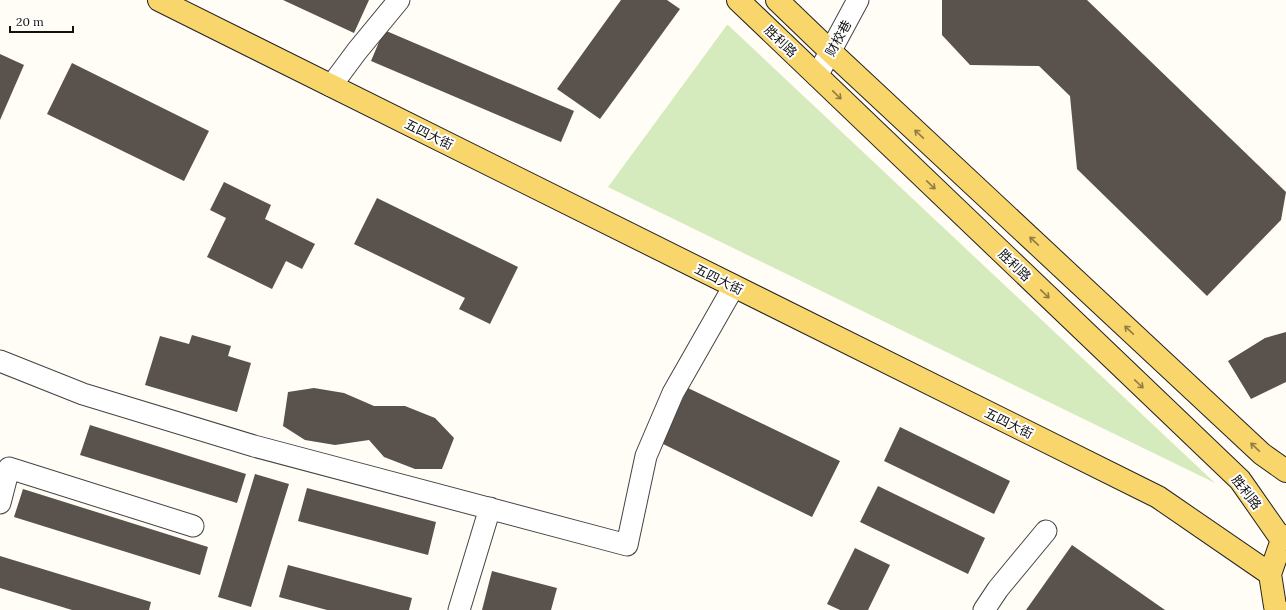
<svg xmlns="http://www.w3.org/2000/svg" width="1286" height="610" font-family="Lora,'Noto Sans SC',serif">
	<style>
		.green { fill: #d5ebbd }
		.building { fill: #5a524d }
		.lines { fill: none; stroke-linecap: round; stroke-linejoin: round }
		.minor-casing { stroke: #444; stroke-width: 23 }
		.major-casing { stroke: #222; stroke-width: 24 }
		.minor { stroke: #fff; stroke-width: 21 }
		.major { stroke: #f9d66b; stroke-width: 22 }
		.oneway { stroke: #917d42 }
		.labels { text-anchor: middle; stroke-width: 4; stroke-linejoin: round; paint-order: stroke }
		.street-label { font-size: 13px; fill: #111; stroke: #fff }
	</style>
	<rect width="100%" height="100%" fill="#fffdf5"/>
	<!-- green -->
	<path class="green" d="M727,25h1l487,458 -607,-296z"/>
	<!-- building -->
	<path class="building" d="M283,0h86l-15,33z
		M621,0h46l13,9 -80,110 -43,-30z
		M942,0h145l199,192 -5,28 -74,76 -130,-127 -7,-73 -31,-30 -69,-1 -28,-30z
		M384,30l190,81 -13,31 -190,-81z
		M0,54l24,11 -24,55z
		M72,63l137,68 -25,50 -137,-67z
		M224,182l47,23 -6,14 50,25 -13,25 -16,-8 -14,28 -65,-32 19,-39 -16,-8z
		M377,198l141,69 -28,57 -31,-15 6,-11 -111,-54z
		M1286,332v50l-35,17 -23,-38 37,-23z
		M192,335l39,11 -3,10 23,7 -14,49 -92,-27 15,-49 29,8z
		M314,388l30,5 30,13h31l30,12 19,20 -12,31h-27l-31,-12 -15,-17 -34,5 -30,-5 -22,-14 5,-34z
		M688,388l152,73 -28,56 -151,-74z
		M90,425l156,49 -9,29 -157,-48z
		M900,427l110,54 -16,33 -110,-53z
		M255,474l34,10 -38,123 -33,-10z
		M878,486l107,52 -17,36 -108,-52z
		M307,488l129,34 -8,33 -130,-34z
		M23,489l185,58 -8,28 -186,-58z
		M1072,545l93,65h-139z
		M855,548l35,17 -22,45h-28l-13,-6z
		M0,556l151,46 -2,8h-77l-72,-22z
		M288,565l124,33 -3,12h-82l-48,-13z
		M492,571l65,17 -6,22h-69z"/>
	<g class="lines">
		<!-- minor casing -->
		<g class="minor-casing">
			<path id="minor" d="M817,76l41,-76
				M331,86l26,-35 42,-51
				M0,361l83,33 171,52 373,99 19,-89 27,-63 61,-107
				M0,503l9,-35 184,58
				M459,610l31,-102
				M984,610l14,-21 48,-58"/>
		</g>
		<!-- major casing -->
		<g class="major-casing">
			<path id="major" d="M159,0l999,497 112,77
				M738,0l502,480 42,60
				M777,0l53,51 432,403 24,17
				M1278,610l-3,-4 -5,-32 12,-34 4,-4"/>
		</g>
		<!-- minor -->
		<use href="#minor" class="minor"/>
		<!-- major -->
		<use href="#major" class="major"/>
	</g>
	<!-- one-way arrows -->
	<defs><path id="oneway-shaft" d="M-6 0H5M1.5-3L5.5 0L1.5 3" fill="none" stroke-width="1.6" stroke-linecap="round" stroke-linejoin="round"/></defs>
	<g class="oneway">
		<use href="#oneway-shaft" transform="translate(837 95) rotate(44)"/>
		<use href="#oneway-shaft" transform="translate(919 134) rotate(-137)"/>
		<use href="#oneway-shaft" transform="translate(931 185) rotate(44)"/>
		<use href="#oneway-shaft" transform="translate(1034 241) rotate(-137)"/>
		<use href="#oneway-shaft" transform="translate(1045 294) rotate(44)"/>
		<use href="#oneway-shaft" transform="translate(1129 330) rotate(-137)"/>
		<use href="#oneway-shaft" transform="translate(1139 384) rotate(44)"/>
		<use href="#oneway-shaft" transform="translate(1255 447) rotate(-137)"/>
	</g>
	<g class="labels">
		<!-- street labels -->
		<g class="street-label">
			<text transform="translate(838 38) rotate(-61)" y="5">财校巷</text>
			<text transform="translate(781 41) rotate(44)" y="5">胜利路</text>
			<text transform="translate(429 134) rotate(26)" y="5">五四大街</text>
			<text transform="translate(1015 265) rotate(44)" y="5">胜利路</text>
			<text transform="translate(719 279) rotate(26)" y="5">五四大街</text>
			<text transform="translate(1009 423) rotate(26)" y="5">五四大街</text>
			<text transform="translate(1247 492) rotate(52)" y="5">胜利路</text>
		</g>
	</g>
	<!-- scale -->
	<path d="M10 26v6h63v-6" fill="none" stroke="#111111" stroke-width="2"/>
	<text x="16" y="26" font-size="12" fill="#111111" stroke="#ffffff" stroke-width="3" paint-order="stroke">20 m</text>
</svg>
